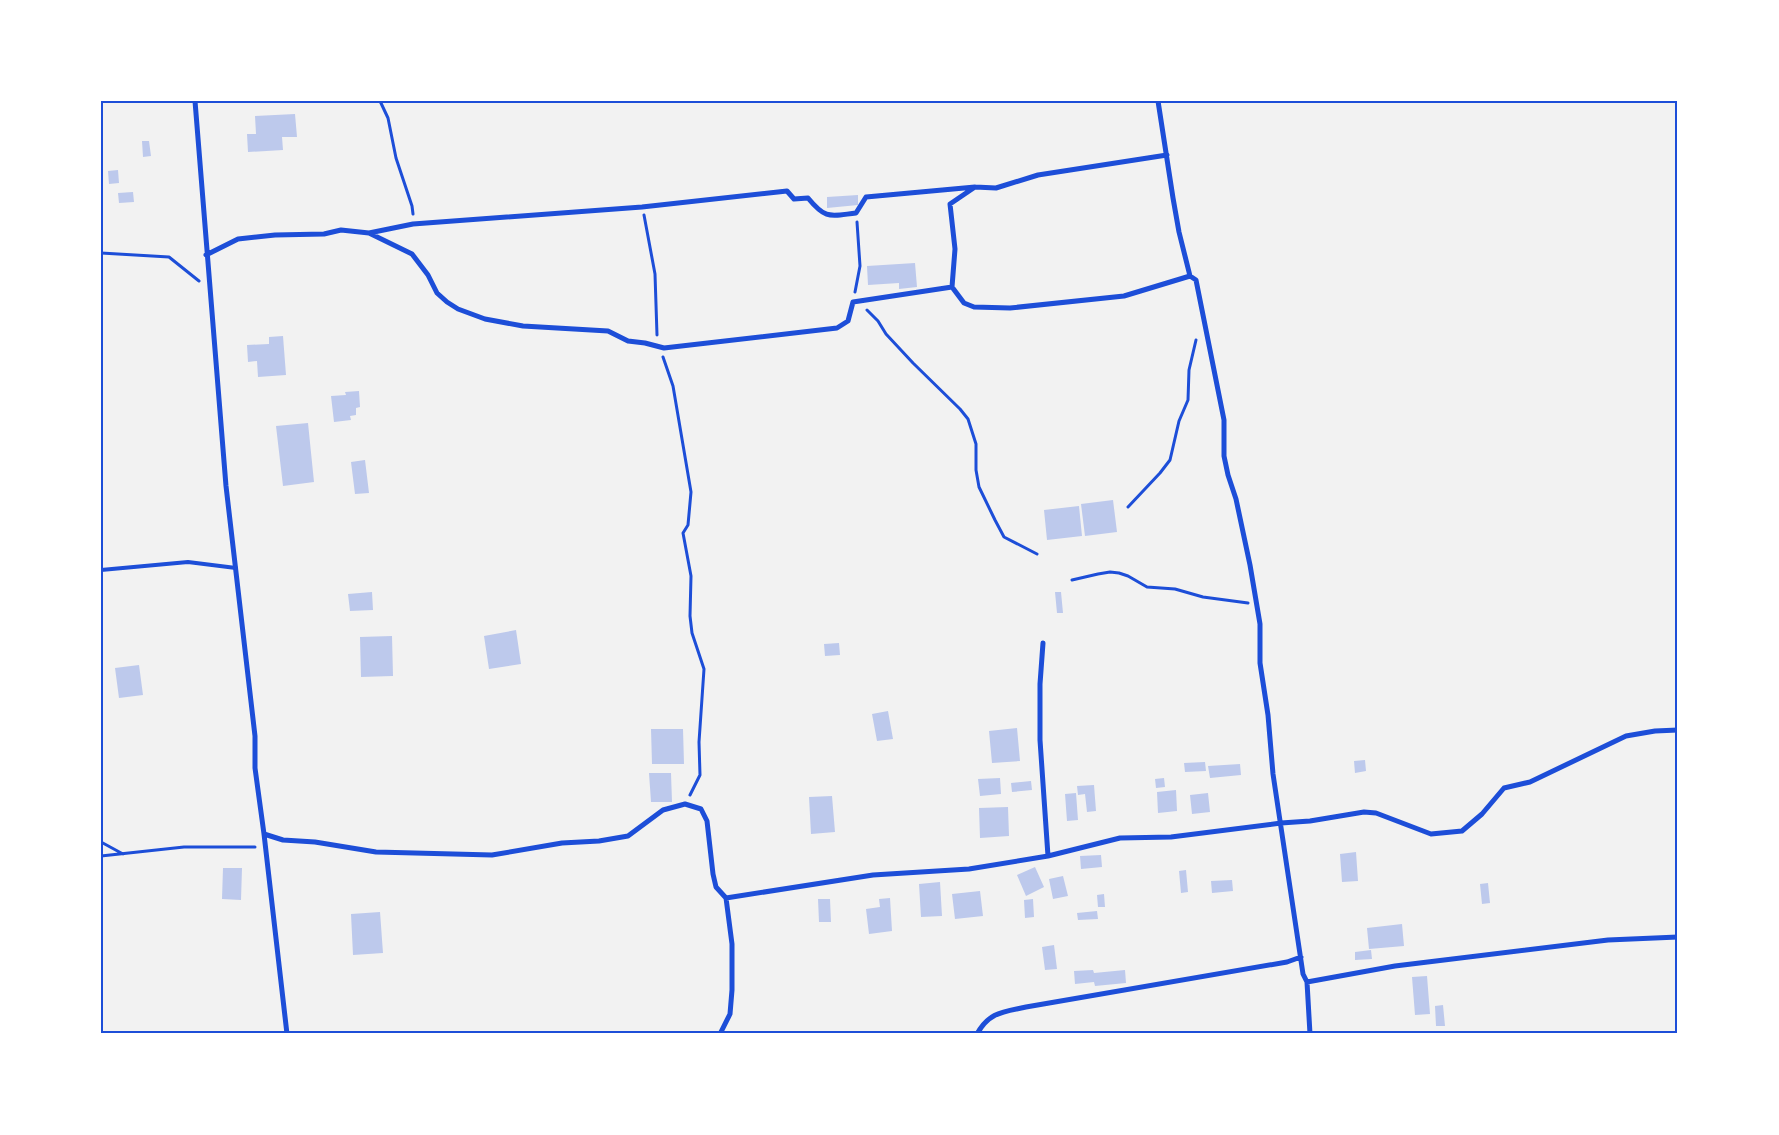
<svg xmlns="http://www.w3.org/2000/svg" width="1779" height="1135" font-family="'Asap Condensed',sans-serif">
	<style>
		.building { fill: #bdc9ec }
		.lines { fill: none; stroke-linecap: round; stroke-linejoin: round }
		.path { stroke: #1d4ed8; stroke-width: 3 }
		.service { stroke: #1d4ed8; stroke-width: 4 }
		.minor { stroke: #1d4ed8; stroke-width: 5 }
		.neatline { fill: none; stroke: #1d4ed8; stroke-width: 2 }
	</style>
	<rect width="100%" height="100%" fill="#f2f2f2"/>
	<!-- building -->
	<path class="building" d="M295,114l2,23h-15l1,13 -35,2 -1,-18h9l-1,-18z
		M142,141h7l2,15 -8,1z
		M118,170l1,13 -10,1 -1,-13z
		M133,192l1,10 -15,1 -1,-10z
		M858,195v10l-31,3v-11z
		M915,263l2,24 -18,2v-6l-31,2 -1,-19z
		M283,336l3,39 -28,2 -1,-16 -9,1 -1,-17 22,-1v-7z
		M359,391l1,16 -4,1v7l-6,1 1,4 -17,2 -3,-26 15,-1 -1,-3z
		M308,423l6,59 -31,4 -7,-60z
		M365,460l4,33 -14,1 -4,-32z
		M1113,500l4,32 -32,4 -4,-32z
		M1079,506l3,30 -35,4 -3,-30z
		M372,592l1,18 -23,1 -2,-17z
		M1055,592h6l2,21h-6z
		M516,630l5,34 -32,5 -5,-33z
		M392,636l1,40 -32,1 -1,-40z
		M839,643l1,12 -15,1 -1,-12z
		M139,665l4,30 -24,3 -4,-30z
		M888,711l5,28 -16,2 -5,-27z
		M1017,728l3,33 -28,2 -3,-32z
		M651,729h32l1,35h-32z
		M1365,760l1,11 -11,2 -1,-12z
		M1205,762l1,9 -21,1 -1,-9z
		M1240,764l1,11 -31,3 -2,-12z
		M649,773h22l1,29h-21z
		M1000,778l1,16 -21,2 -2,-17z
		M1164,778l1,9 -9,1 -1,-9z
		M1031,781l1,9 -20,2 -1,-9z
		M1094,785l2,26 -9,1 -2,-18 -7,1 -1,-9z
		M1176,790l1,21 -19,2 -1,-21z
		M1076,793l2,27 -11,1 -2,-27z
		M1208,793l2,19 -18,2 -2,-19z
		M832,796l3,36 -24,2 -2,-37z
		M1008,807l1,29 -29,2 -1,-30z
		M1356,852l2,29 -16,1 -2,-28z
		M1101,855l1,12 -21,2 -1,-13z
		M1035,867l9,20 -18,9 -9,-21z
		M223,868h19l-1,32 -19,-1z
		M1186,870l2,22 -7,1 -2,-22z
		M1063,876l5,20 -15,3 -4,-20z
		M1232,880l1,11 -21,2 -1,-12z
		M940,882l2,34 -21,1 -2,-33z
		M1488,883l2,20 -8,1 -2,-20z
		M980,891l3,25 -28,3 -3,-25z
		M1104,894l1,13h-7l-1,-12z
		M890,898l2,33 -23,3 -3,-25 14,-2 -1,-8z
		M818,899h12l1,23h-12z
		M1033,899l1,18 -9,1 -1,-18z
		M1097,911l1,8 -20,1 -1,-7z
		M380,912l3,41 -30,2 -2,-41z
		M1402,924l2,22 -35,3 -2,-21z
		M1054,945l3,24 -12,1 -3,-23z
		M1371,950l1,9 -17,1v-8z
		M1093,970l1,3 31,-3 1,13 -31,3 -1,-4 -19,2 -1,-13z
		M1427,976l3,38 -15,1 -3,-38z
		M1443,1005l2,21h-9l-1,-20z"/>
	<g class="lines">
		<!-- path -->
		<path class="path" d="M380,101l8,17 8,40 16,48 1,8
			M644,215l11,59 2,61
			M101,253l68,4 30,24
			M855,292l5,-26 -3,-44
			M867,310l11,11 8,13 27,29 47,46 8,10 8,25v26l3,17 16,33 9,17 33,17
			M663,357l10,29 18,106 -3,33 -5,8 8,43 -1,40 2,17 12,36 -5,73 1,33 -10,20
			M1128,507l32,-34 10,-13 9,-39 9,-21 1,-30 7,-30
			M1072,580l26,-6 12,-2 9,1 9,3 19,11 28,2 28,8 45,6
			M101,842l22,12
			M101,856l83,-9h71"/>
		<!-- service -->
		<path class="service" d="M101,570l87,-8 48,6"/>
		<!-- minor -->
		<path class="minor" d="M195,101l31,385 29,250v32l9,66 23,200
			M1158,101l15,97 6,34 11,44 6,4 28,140v36l4,19 8,24 14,66 10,59v39l8,52 5,59 30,200 4,8 3,52
			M369,233l43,21 16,21 9,18 10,9 11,7 27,10 38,7 85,5 20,10 17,2 19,5 173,-20 11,-7 5,-19 99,-15 12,16 10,4 36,1 114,-12 66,-20
			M206,255l32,-16 37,-4 49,-1 17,-4 28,3 44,-9 229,-17 145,-16 7,8 14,-1c18,22 22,18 48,15l10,-16 109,-10
			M952,287l3,-38 -5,-45 25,-17 21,1 42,-13 129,-20
			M1043,643l-3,41v56l8,116
			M264,834l19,6 32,2 61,10 116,3 70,-12 37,-2 29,-5 35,-26 22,-6 16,5 6,12 6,53 3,13 10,11 6,46v46l-2,24 -10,20
			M726,898l147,-23 96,-6 79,-13 72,-18 51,-1 110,-14 29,-2 54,-9 12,1 55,21 31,-3 20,-17 22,-26 26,-6 96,-46 29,-5 23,-1
			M1307,982l88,-16 213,-26 70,-3
			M977,1034c12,-22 26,-22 49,-27l261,-45 14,-5"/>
	</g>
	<!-- border -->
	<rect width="1779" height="1135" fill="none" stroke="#ffffff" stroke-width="205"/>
	<rect x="102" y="102" width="1574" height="930" class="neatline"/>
</svg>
